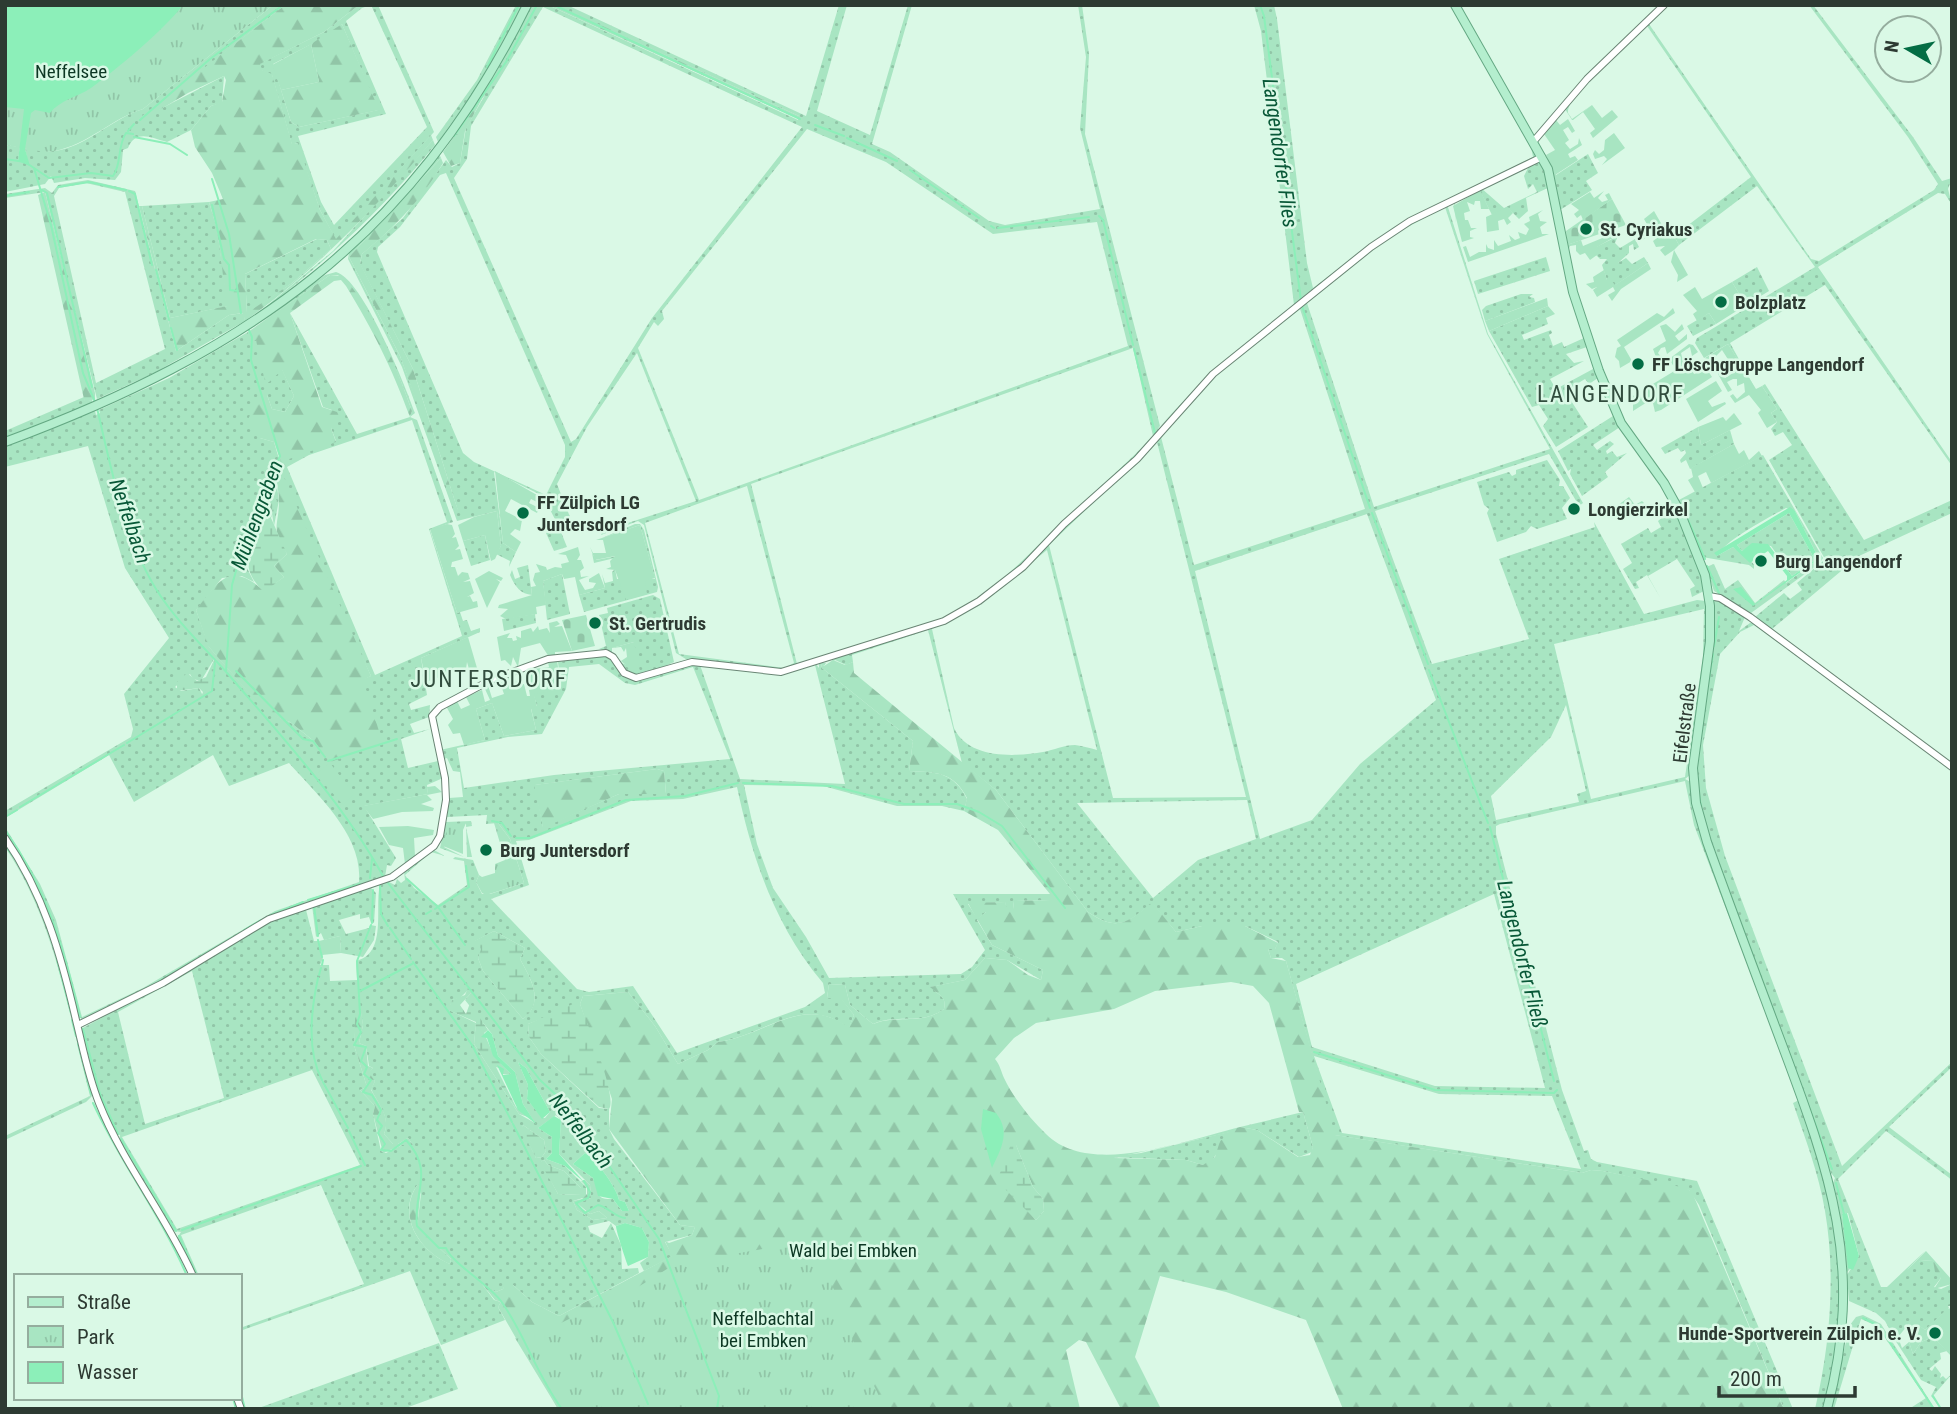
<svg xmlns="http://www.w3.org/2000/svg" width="1957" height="1414" font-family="'Roboto Condensed',sans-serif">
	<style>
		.grass { fill: url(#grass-dots); fill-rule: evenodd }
		.forest { fill: url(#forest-firs); fill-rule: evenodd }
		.wetland { fill: url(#wetland-marsh) }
		.cemetery { fill: url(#cemetery-stones) }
		.park { fill: url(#park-tufts) }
		.garden { fill: #a8e5c2 }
		.water { fill: #8cefb9; fill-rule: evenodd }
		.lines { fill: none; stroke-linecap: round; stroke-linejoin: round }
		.stream { stroke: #8cefb9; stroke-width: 2 }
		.minor-casing { stroke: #698574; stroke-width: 8 }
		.major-casing { stroke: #64a883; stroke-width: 10 }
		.minor { stroke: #fff; stroke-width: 6 }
		.major { stroke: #b4eece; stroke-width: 8 }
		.poi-dot { fill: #036d44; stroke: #daf9e6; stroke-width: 2.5 }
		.labels { text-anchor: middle; stroke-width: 5; stroke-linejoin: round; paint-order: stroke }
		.park-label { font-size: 19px; fill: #0c3723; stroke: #daf9e6 }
		.poi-label { font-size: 19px; font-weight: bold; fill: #2d3a32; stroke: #daf9e6; text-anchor: start }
		.street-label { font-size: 19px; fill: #2d3a32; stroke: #daf9e6 }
		.water-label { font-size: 21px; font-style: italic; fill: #085837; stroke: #daf9e6 }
		.quarter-label { font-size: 23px; letter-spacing: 2px; fill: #324d3e; stroke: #daf9e6 }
	</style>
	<defs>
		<pattern id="grass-dots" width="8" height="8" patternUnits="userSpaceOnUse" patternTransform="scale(1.75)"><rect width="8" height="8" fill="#a8e5c2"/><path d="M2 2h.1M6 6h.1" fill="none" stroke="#91c5a7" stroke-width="1.8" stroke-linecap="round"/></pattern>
		<pattern id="forest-firs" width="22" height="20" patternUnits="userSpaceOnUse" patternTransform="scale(1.75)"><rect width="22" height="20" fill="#a8e5c2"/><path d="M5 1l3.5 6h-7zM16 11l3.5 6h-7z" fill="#91c5a7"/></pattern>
		<pattern id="wetland-marsh" width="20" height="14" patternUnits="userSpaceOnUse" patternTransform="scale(1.75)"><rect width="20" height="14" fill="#a8e5c2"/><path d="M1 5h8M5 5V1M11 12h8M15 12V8" fill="none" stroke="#91c5a7"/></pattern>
		<pattern id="cemetery-stones" width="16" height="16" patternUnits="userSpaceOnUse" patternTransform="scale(1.75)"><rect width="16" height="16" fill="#a8e5c2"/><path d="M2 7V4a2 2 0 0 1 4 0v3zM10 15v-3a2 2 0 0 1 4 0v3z" fill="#91c5a7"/></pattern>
		<pattern id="park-tufts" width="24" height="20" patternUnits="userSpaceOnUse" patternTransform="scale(1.75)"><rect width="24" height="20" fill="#a8e5c2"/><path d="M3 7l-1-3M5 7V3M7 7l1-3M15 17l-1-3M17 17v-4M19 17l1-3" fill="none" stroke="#91c5a7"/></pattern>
	</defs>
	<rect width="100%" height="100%" fill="#daf9e6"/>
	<!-- grass -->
	<path class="grass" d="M273,5h12l-146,115 85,-44 -2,27 -11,3 -20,24 -24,12c-16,-4 -31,-13 -39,6l-5,2 -2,22 -6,8 -30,-2 -31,5 -3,-7 -6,8 -40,8v-47l15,2 -2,14 10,2 -3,-15c9,1 19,4 28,3 33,-3 59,-33 90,-42z
		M359,5h19l56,127 -98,108 -16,-30 -23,-67 -5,2 -20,-70 -11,-5 -2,-6 65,-32zM371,5l56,122 -93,98 -13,-23 -23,-66 88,-22 -40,-93 16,-13zM342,24l36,86 -79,17 -8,-5 -18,-58 54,-28z
		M516,5h7l-44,79 -41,58 -2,-5 41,-57z
		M532,5h16l250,115 1,-4 -244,-111h12l239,111 33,-111h8l-30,106 53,24 38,-130h4l-40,139 18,8 99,69 16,4 95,-16 -20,-81 6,-71 -8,-52h4l7,49 -4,80 75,292 55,-58 79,-63 -33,-274 -7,-26h20l3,14 30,244 6,25 81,-61 139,-70 -2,-10 -81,-142 86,149 -4,6 -145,73 -169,135 -59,59 -4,10 -25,27 -65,58 -41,43 -44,34 -31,18 -84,29 -85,24 -91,-9 -13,-8 -32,-128 -6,-4 -37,14 2,-4 93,-30 -59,-148 -50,74 -30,57 15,38 -13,5 8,20 -13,4 -8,-18 13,-6 -16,-31 -49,-24 9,71 13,9 -7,15 1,-6 -14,-7 5,-8 -4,-35 -40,10 -55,-154 -54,-108 1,-6 54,-55 36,-44 2,4 -92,99 51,99 58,155 -45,-142 -53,-105 2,-10 41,-36 43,-58 6,7 8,-4 6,-35 19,-33 -43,55 53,-76zM543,7l259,120 -150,191 -76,121 -5,3 -117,-264 13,-19 4,-33zM807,129l79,33 107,72 104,-12 31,124 -429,154 -61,-152 16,-26 4,4 6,-7 -2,-8zM446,173l119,272v12l-19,38 -72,-33 -11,-9 -86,-201 1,-5 22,-20 40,-52zM1133,348l20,88c-28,30 -59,56 -89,84 -29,27 -54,56 -87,79 -35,26 -136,59 -180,65l-46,-180zM747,486l47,177 -10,5 -105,-14 -34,-131z
		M1666,5l-17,19 162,235 8,2 115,-71 4,-6 -30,-47 -99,-132h4l100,132 29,44 10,-3 -4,11 4,16 -7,-11 -7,-1 -120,74 134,195v4l-127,-181 -95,58 26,47 -28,-46 -24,14 -9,-15 2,-5 118,-71 -58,-81 -78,59 -5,-9 77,-59 -104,-151c-17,13 -80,68 -79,87l4,6 20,-14 -19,15h-1l-7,-11v-1l23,-28z
		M433,140l2,5c-54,66 -115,123 -184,174l82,-68z
		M1588,154l10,19 -12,8 6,9 -32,20 -5,-30 -9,-21 10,16z
		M1540,161l10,26 -24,11 2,13 -9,8 -11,-11 -16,7 -12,-24 -25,11 1,21 -2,-21 27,-14 23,20 33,-16 -4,-8 -5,5 -4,-13 6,-12z
		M88,180l47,11 41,160 53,-36 15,-2 1,8 -91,52 -57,26 -52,-207 -40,6v-4l40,-6 7,5 6,-8zM86,183l39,9 40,157 -69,34 -42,-187 5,-8z
		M209,202l8,27 11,77 -58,12 -28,-112z
		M1447,204l41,130 95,169 -4,3 -30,-52 -174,57 57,153 97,-25 -30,-80 96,-32 -1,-5 50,92 53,-14 9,1 1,50 -17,124 -5,4 6,3 15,66 102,272 25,80 7,45v52l-4,60 -11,52h-10c15,-64 21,-133 10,-198 -6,-37 -20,-73 -32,-108l6,-3 -105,-275 -9,-44 -185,43 -4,2v8l66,256 22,61 4,-1 3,9 6,3 100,19 96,228h-9l-85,-204 -10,-15 -86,-19 -12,-1 -9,3 -248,-38 -48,-174 -4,-3h-11l-3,-9h7l3,-7 -33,-16h-43l-26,6 -24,-29c-24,20 -35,29 -64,9l-92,-122 -34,-27 -34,-133 -76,25 1,7 -7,3 -11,-5 -4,2 4,-4 96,-29 49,-27 45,-35 39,-41 63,-55 91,-100 165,-132zM1445,207l42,127 63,115 -176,58 -67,-204 82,-66zM1300,309l65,200 -171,56 -33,-128 57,-64zM1157,442l89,355 -133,1 -64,-253zM1367,514l69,186 -76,64 -48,56 -52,19 -65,-268zM1047,550l50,200c-7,-2 -14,-4 -22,-5 -11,0 -21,5 -32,7 -28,5 -75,7 -89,-24l-22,-99 46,-23zM1704,609l-1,48 -18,120 -94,22 -37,-155zM1566,705l20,86 -9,3 2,8 -83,18 -5,-24 60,-59zM1247,800l9,39 -58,21 -45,38 -76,-95zM1494,894l51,194 -110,-2 -123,-39 -16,-63zM1314,1056l125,38 113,2 29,73 -239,-36z
		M1618,236l-3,7 5,5 15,-9 4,8 -5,3 -1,-6 -4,2v7l-11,10 8,-5 6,6 12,-7 4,6 -34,23 -7,-6 -5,-15 5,-6h-7l-4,-4v-8z
		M317,239l10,1 4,9 -39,34 -45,31 -2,-40z
		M1546,257l4,14 -72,23 -4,-13z
		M1757,267l12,24 -23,14 -14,-23z
		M336,272c27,7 69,113 79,141l-5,4 7,3 36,102 -23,8 27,83 3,-1 3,9 4,-1 4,11 9,-3v4l-59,26 6,37 -18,9 2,6 19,-5 -1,12 -19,7 4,9 16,-4 -29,10 7,29 30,-7 5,17 -16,7 1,9 -64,12 32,52 -5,8 -4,-1 -2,12 -100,34 -105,60 -93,48h-5l-5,-4c-16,-66 -33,-124 -72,-180v-8l35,57 16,36 26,97 61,-29 132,-77 84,-29c4,-47 -41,-86 -70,-119l-60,23 -16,-31 -79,47 -25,-47 -104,63v-7l126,-74 2,-8 -9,-35 45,-56 -44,-70 -37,-122 -83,21v-21l90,-35 1,4 4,-2 -1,-3 70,-32 79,-46 1,11 7,-4 13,42 13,-12 12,27 -9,16 -13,-3 -5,-14 -7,43 14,4 5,17 57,-18 -5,-13 1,-18 -9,-3 -33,-94 67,121 53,-17 2,-6c-17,-50 -40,-96 -74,-136h-8l-77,54 72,-54zM412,420l35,102 -18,7 33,107 -87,39 -88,-208 22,-12zM275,474l96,202 -8,3 -48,63 -25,-20 -23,-9 -58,-66 -13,-37 26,-32 20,-2 12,6 -8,-16 4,-25 10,-21 11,-13 3,19 5,-26zM214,659l-2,32 -9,5 -4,-8 -18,3 -6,-4 15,-13 3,5 8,2z
		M1521,294h12l-4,3 5,1 1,4 -50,19 -3,-11 4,-4z
		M1548,306l7,8 -9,4 2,6 -26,11 2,5 27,-10 1,3 -3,2 4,11 9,-4 2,5 20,-9 3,9 -21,7 8,9 10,-2 -34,18 6,10 37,-20 5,9 -9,6 -4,-5 -10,6 1,3 -10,5 22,34 -32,20 -13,-21 5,-7 -9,-14 -7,2 -43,-76z
		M1709,313l7,11 -23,12 -6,-10z
		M1765,384l99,156 88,-40v13l-93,43 -87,73 133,99 -150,-111 29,-24 6,6 12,-9 -5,-7 28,-24 -56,-99 23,-15 -9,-13 -8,4 -4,-7 6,-7 -6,-9 6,-4 -15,-23z
		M84,397l1,4 7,-1 1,4 -88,34v-7z
		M1613,416l7,11 -27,18 4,5 13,-9 4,3 -8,7 1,3 5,-3 5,6 10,-4 -22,19 3,5 -26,19 -12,-22 1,-5 -3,2 -10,-20z
		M1698,427l3,18 29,-15 4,14 -44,25 -4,-9 -5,3 -1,-3 6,-7 -1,-3 -4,2 -3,-4 -13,6 -4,-6z
		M1763,455l60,103 -3,5 -69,50 -37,-22 -8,-24 8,-3 11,25 13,-9 17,23 29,-23 2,3 33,-24 -24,-48 -9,-3c-16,9 -61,32 -69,48l16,-9 21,17v5l-5,-4 -47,-8 -25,-56z
		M1547,460l13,20 -1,6h4l7,12 -8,10 5,11 -30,10 -6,-3 -5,6 -29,10 -10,-29 2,-4 -5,-4 -7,-23 32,-10 3,4 4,-2v-4z
		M1629,497l6,8 7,-4 2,2 -5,4 2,4 -4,2 -3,-5 -17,11 -4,-10 -17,12z
		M1675,507l26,64 3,20 -12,6 -2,-8 5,-3 -18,-27 -29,17 13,23 -14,-24 -11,7 3,6 -4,1 -12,-20 9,-6 -11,-19 27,-16 3,5 10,-6 -3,-6z
		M1789,513l26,47 -23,16 -21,-30 -17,-2 -12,7 -5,-6z
		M635,524h5l4,6 14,57 -1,5 -73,20 -5,-17 26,-7 -3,-14 3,9 8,-2 -1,-9 3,-3 2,10h38l-15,-54 -38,13z
		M485,535l5,25 -19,6 -8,-25z
		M638,552l3,11 -23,5 -3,-10 -21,5 -2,-10 4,7z
		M528,565l4,30c-11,-1 -17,-8 -22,-20l2,-5 3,9 5,-2 -3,-9z
		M562,574l8,40 -23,6 -4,-39z
		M653,595l7,4 14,63 -31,14 -14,-1 -10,-13 8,3 7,-23 -22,6v5l-13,-4 7,-3 -7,-31 9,-2 -1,-5z
		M1717,600l28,17 -6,14 11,-8h4l198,146 -198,-144 -14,7 -20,22 -17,91 3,43 19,68 117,310 110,-104v5l-63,60 63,48v5l-66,-49 -48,48 43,108h6l38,-36 -18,19 13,-9 13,-1 8,18 -7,9 7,2 11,-5v22h-4l1,2 -24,22 -13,-10 -14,17 4,11 7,-6 4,12 8,-12 12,-5 14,14 -7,2 1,6 -12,10 3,2 3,-5 6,8 -1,4 3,-2 3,3 6,-5 -19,22 8,13 -10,-13 5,-9 -15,-7 -26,-40 4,-6h-7l-7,-13 -9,-8 -27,-12 -2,-26 12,-19 -11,-43 -6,1 8,55 -3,3 -5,-48 -9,-41 2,-5 -4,-5 -131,-364 -4,-33 17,-174z
		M535,614l1,9 -32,8 -2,-12z
		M606,655l18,20 13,5 52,-17 90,10 36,-10 4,5v-5h7l-2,3 -3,-2 1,4 91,73 -4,30c27,1 45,1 58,28l-3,12 -22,-5h-45l-74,-20 -79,-1 13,59 16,44 33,49 23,41 132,-4 11,-7 13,-17 -32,-56h97v6l-36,1 -1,8h-7l-1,-7 -37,2 7,11 12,-4 -10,9 15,25 51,25 -2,10 -34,-20 -22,-2 -20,22 -34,7c7,9 16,8 13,22 -23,17 -46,4 -71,15l-23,-19 -5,-20 -16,-1 -2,14h14l13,17 -5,13c-47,-35 -82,7 -131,14l-10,8 -30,14 -23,-38 -27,-34 -45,4 -3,8 -52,20 1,13 12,17 58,54 10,1v20l5,10 66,86 15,2 -3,8 -27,7 8,14 -29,15 -4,-8 8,-6 1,-15 -7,-14 -17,-5 -9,3 -7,-5 -21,5 2,6 12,6 9,-15 10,22 1,24 16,-1 1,5 -80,43 -27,-14 -19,-17h-8l-2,4 -7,3 -14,-8 12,16 7,2 -3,5 7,13 -64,25 -31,-74 -170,60v-3l124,-44 -43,-99 -140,50 18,41h-4l-18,-38 4,-6 -7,-1 -55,-89 1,-7 -5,-1c-16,-33 -29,-69 -34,-105l79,-43 92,-56 53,-24 9,35h5l4,17 -3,7h9l1,16 27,-1 -1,-19c32,-8 18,-54 24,-76l7,-4 8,4 2,-6 4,4 4,-3 -1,-9 28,-22 13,7 -14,-4 -26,23 9,13 24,17 29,-20 -3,-24 -11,-2 2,-2 18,3 6,15 -3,7 6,12h8l34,-11 -14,-44 -12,-16 -12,1 1,-9 -40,2 2,-19 14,-1 -3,-25 -7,-1 -6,-13 -3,1v5l-4,-14 45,-10 -9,-31 16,-6 12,33 32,-6 -5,-22 6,-2 -4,-13 28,-4 -3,-27zM599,664l26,19 10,2 58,-18 37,92 -176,16 -90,13 -7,-40 51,-11 34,-3 24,-45 3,-22zM700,665l80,9 35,-9 30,119 -105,-5zM657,769l7,2 2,22 -47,1 -76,33 -8,-42zM737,787c15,71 38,139 86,196l2,10 -20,14 -128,46 -44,-67 -44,6 -12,-3 -86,-90 38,-14 -13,-44 13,-1 102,-39 52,-2zM494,931l31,17 -5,11c11,20 25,43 3,60l-40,-48 -5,-13 4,-9 -7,-8zM192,971l32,127 -79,26 -27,-112zM469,989l2,4 -6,7 27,34 6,22 17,16 8,32 12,19 -16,-9 -45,-70 2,-21 -27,-13 3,-10 8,-2zM358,994l5,31 -4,18 7,3 3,20 4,2 -5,5 7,8 -4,8c7,15 20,28 13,45l9,10h5l10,-6 5,7h-11l-16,8 -5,-2 -8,-37 2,-8 -15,-16 7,-3 -13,-42zM518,1062l8,6 24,44 -5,6h-3l-15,-19 1,-14zM312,1070l48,95 -183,64 -55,-92zM556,1115l5,5 -2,34 31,31 1,13 -14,5 13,11 9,-3 8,7 -14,2 -16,-10 -4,-9 13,-4v-10l-21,-21 -19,-7 6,-6v-16l-14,-9zM523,1125l21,15 2,11 -4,6 -6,1 -14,-29zM585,1153c11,6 32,35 34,47l6,2 4,9h-7l-9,-12c-19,1 -13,-7 -20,-21l-20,-14zM544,1160l4,5 16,6 17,17v7l-23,-1 -17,-32zM418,1184l3,10 -4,33 34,32 -1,5c-30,-12 -55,-49 -32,-80z
		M471,821l1,5 -6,1 6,30h-5l-1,-34 -22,24 20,10 -24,-9 6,-26z
		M5,841l41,75 47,179 -7,7 -81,38v-4l85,-40c-22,-85 -35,-175 -85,-249z
		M370,887l6,6 -2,30h-3l-2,-6 -9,2v-5l-21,6 7,14 23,-6 1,-3 6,1 -2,14 -11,17 -22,-4 -1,-17 -16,4 -3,-7 -5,4 -4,-32z
		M1303,1112l10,35 -1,5 -13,5 -42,-27 -17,-3z
		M1233,1131l-23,32 -7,2 -17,-5 -79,-3 34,-4z
		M1863,1315l18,9 54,85h-26l17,-11 -49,-72 -16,-7 -27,90h-4l20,-84 6,-8z
		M439,1343l19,46 -55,20h-147z"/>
	<!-- forest -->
	<path class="forest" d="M285,5h74l-35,27 -64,32 2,6 10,4 20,70 6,-1 22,67 16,29 95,-104 2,5c-57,67 -116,130 -188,181l-2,-8 -14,2 -53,36 -37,-145h3l28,112 57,-12 -10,-77 -8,-27 14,-3 -11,-26 -17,-26 -4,-17 20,-24 11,-4 4,-22 -2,-4 -36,17 -47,28 -3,-2zM316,239l11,1 4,9 -39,34 -45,30 -2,-39z
		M548,5l22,6 229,105v3z
		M342,24l37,86 -80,17 -8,-5 -10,-32 38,-8 -8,-38z
		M484,95l-19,36 -5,32 -9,3 -8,-14z
		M441,158l2,5c-22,37 -48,64 -81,91l-2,9 53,106 45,142 -2,1 -56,-156 -51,-99z
		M45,192l50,201v6l-10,3 -1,-3 -46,-204z
		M330,275l12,1c32,33 55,92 70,135l-2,6c-19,-51 -36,-85 -64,-131l-5,-6 -7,1 -44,32 32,94 15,5 3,6 -9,10 5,14 -55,20 -7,-20 -14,-4 -14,-15 15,-29 6,1 5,14 13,3 9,-16 -12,-26 -13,12h-4l-9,-42 -8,4v-12z
		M279,466l92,210 -8,4 20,64 -53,18 -15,-20 -25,-20 -23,-8 -59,-68 -12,-36c22,-29 34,-50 68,-19l20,-14 -10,-11 13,-12c-17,-27 -8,-27 -8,-54 0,-13 -6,-22 0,-34z
		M833,660l12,5 8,-3 1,11 142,117 92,122c29,20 40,11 64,-10l24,30 26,-6h43l33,17 -3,6h-7l3,9 15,3 49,174 247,38 9,-3 12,1 83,17 6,4 92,217h-441l-37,-89 -80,-28 -66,-16 -25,81 26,52h-40l-35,-67 -7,-2 -13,10 14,59h-522l-38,-70 -3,1 -19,-33 3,-5 -6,-2 -13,-16 14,8 7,-3 1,-4h9l19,17 27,14 113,-60 -7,-15 4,2 23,-8 3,-8 -15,-2 -71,-96 3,-30 -32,-95 3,-8 45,-4 27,34 23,38 30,-14 10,-8c50,-7 83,-48 131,-15l5,-12 -13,-16 -14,-1 2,-14 16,1 5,20 23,19c25,-10 48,2 71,-15 3,-13 -6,-14 -14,-22l35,-7 20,-22 22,2 21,15 13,5 2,-10 -51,-25 -15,-26 9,-7 -11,4 -7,-13 37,-1 2,7h6l1,-8 36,-1v-6l-52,-64 -34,-19 3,-13c-13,-26 -31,-26 -58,-27l4,-30 -91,-73 -1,-4 3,2zM1231,982l22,4 16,17 30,109h4l10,35 -3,8 -12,2 -41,-27 -17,-3c-54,13 -150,51 -194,7 -16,-15 -33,-37 -42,-56 -3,-7 -4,-13 -9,-19l19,-21 22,-15 78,-14 41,-18zM1231,1132l-11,9 -5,16 -12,8 -17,-5 -72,-2zM1016,1145l17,42 10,12 1,12 -8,9 -9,-10z
		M657,769l7,2 2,23h-47l-76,34 -9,-43z
		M409,966l-50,28 4,31 -4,18 7,3 2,20 5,2 -4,5 6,8 -4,9c8,14 20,27 13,44l9,10h5l10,-6 5,7h-11l-19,8 -10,-39 2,-8 -15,-16 7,-3 -13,-42 2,-48c13,-15 35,-22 53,-31z
		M418,1184l3,4 -4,39 34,32 -1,5c-31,-13 -54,-49 -32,-80z
		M1926,1251l26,29v4l-18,5 7,-11 -6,-6 -2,-12 -13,1 -9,9h-4z"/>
	<!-- wetland -->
	<path class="wetland" d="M273,493l4,8 -6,17 16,36 -13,12 10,11 -20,15c-22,-21 -18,-37 -6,-62 4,-9 2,-13 12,-18l-3,-12z
		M215,658l-3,33 -11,6 2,-5 -4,-4 -22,3v-9l10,-9 10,8 9,-4z
		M494,931l31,17 -5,11c11,20 25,44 3,60l-40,-48 -5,-13 3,-9 -7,-8z
		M468,988l4,4 -12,13 6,9 4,-11 18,27 -4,3 10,23 18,19 -9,-1 -1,-5 -6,-2 20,40 12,10 -9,-3 -45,-70 2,-22 -28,-12 4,-10 13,-5z
		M573,1004h7c6,17 38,93 29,105l-10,-2 -58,-53 -12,-17 -1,-13z
		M523,1125l21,15 2,11 -4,6 -6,1 -15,-29z
		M1011,1144l5,1 17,42 10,12 1,12 -8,9 -39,-39z
		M544,1160l4,5 16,6 17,17v7l-23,-1 -18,-32z
		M585,1180l5,5 1,13 -13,5v3l12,8 9,-3 8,7 -14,2 -16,-10 -4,-9 9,-2 5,-5v-7l-6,-6z"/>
	<!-- cemetery -->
	<path class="cemetery" d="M1612,199l14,26 -59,20 -1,-14z
		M586,615l9,31 -23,5 -10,-31z"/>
	<!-- park -->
	<path class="park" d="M5,5h268l-130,104c-31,9 -55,36 -89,42 -14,2 -34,-4 -49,-6z
		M466,823l-3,7v24l-20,-8 5,-22z
		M494,823h4l12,16 14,44 -38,12 -4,-2 -6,-11 3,-7 3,2 13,-4v-9l10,-4z
		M815,1240l41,108 22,46 1,15h-321l-43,-71 12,2 74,-37 5,4 69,-43z"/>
	<!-- garden -->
	<path class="garden" d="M311,44l8,38 -38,8 -9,-25z
		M1592,105l10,13 10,-8 6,7 -25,21 -3,-5 5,-4 -12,-17z
		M1568,119l7,12 -3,2 -4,-6 -5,3 6,10 -4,3 5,6 8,-5 1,-6 3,7 -14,9 2,4 5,-2 3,4 -23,15 -9,-20 9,-5 -11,-16 12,-14 4,5z
		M1614,133l11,15 -23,17 5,-6 -3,-3 -9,3 -2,-5 2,-4 4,4 5,-4 1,-10z
		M1480,190l9,19h-8l-1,-8h-5l-1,4 -7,-3 3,9 -6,2 1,7h3l3,8h6l-7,3v6l4,1 -12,4 -9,-36z
		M1604,191l-6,7 4,4 6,-2 -3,-5 4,-2 3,6 -29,21 -2,-5 -4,3 -3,-4 5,-4 -8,-6 19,-12 4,6z
		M1508,207l5,6 -5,5 3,4 -4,3 -3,-6 -6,2 1,9 -12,2 -1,-15z
		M1543,210l-5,4 2,7 7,1 -7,5 2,7h7l-81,28 -5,-15 3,-1 4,11 9,-5h7v-8l2,4 6,2v-10l4,6 13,-5 -2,-6 6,5 5,-2 -2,-6 8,3 3,-6 -5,-5 6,-3 -1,-4z
		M1654,211l16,28 4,-3 5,9 -5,5 14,25 -11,7 1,-7 -7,-13 3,-12 -9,6 -5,-6 5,-4 -9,1 -3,-6 4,-3 -4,-6 -13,10 -6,-11 5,4 10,-7 -5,-9z
		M1617,232l1,3 -21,12 4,5 -11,8 -5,-7 -5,2 -4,-4v-6l-6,1 -2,6 -1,-7 14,-5 2,6z
		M1648,263l3,6 -30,20 -9,12 -4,-6 7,-4 -2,-4 -16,10 -4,-7 4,-3 -5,2 -6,-5 8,-2 -1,-5 11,-7 3,10 3,-1 5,6z
		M1732,282l14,23 -30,19 -7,-11 -12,8 -4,-7 4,-3 -14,-16 12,-8 7,12z
		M1547,298l1,8 -59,25 -4,-10z
		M1673,308l2,5 -51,34 8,14 -12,7 -1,-7 -4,-4 2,-9 4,-2 -4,-6 40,-27 7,4z
		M1666,324l9,8 7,-8 2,5 -9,7 4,5 8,-7v5l-20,15 -2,-7 -4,1 -3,5 3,4 -4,3 -4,-11 13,-8 -6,-15z
		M1689,344l4,1 5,7 -6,4 -2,-9 -9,6 3,12 4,-3 6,12 13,-5 5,8 -51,33 -6,2 -3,-13 -19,12v-8l-5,-4 48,-29 -7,-11z
		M1728,344l28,45 6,-3 15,23 -6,4 6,9 -10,6 -9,-15 3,-3 -12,-15 -14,8 -5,-7 3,-2 4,5 8,-7 -1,-9 -7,3v-7h-4l-6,3 5,8 -4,2 -10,-18 2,-3 5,7 8,-5 -6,-6 4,-3 -9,-14 -12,12 -5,-4z
		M1716,381l6,10 -14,10 4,6 13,-5 1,2 -28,18 -12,-23z
		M1734,413l8,11 -41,21 -3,-18 25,-10 3,4z
		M1734,444l5,10 5,-4 5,10 10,-9 3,5 -51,27 -5,-11 -8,4 5,12 -8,4 -7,-12 5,-3 -2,-9z
		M495,471l49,28 -3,5 -10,-5 -2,4 10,5 -2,5 -26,-14 -6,12 17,9 -2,11 -5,-2 -5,5 11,8 -5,10 -13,-9z
		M497,511l4,35 -6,13 -4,2 -6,-26 -22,6 -5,-16 16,-8z
		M447,524l5,1 3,9 -3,4 4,-1 3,9 -4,4 5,-1 3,10 -11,3 -1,5h4l3,9 4,-4 6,1 2,6 -7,3 7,-1 4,12 -7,4 3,-1 3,6 4,-1 1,6 -21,6 -27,-84z
		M640,525l15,53 -10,3 2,13 -21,6 -11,-30 -9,-1 5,-2 -1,-6 5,-5 -20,4 -5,-13 3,6h13l-3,-13h-7z
		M578,547l2,8 -3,5h4l3,8 -4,3 1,6 8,-1 -10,4 6,10 8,-2 3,-5 -7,-1v-3l10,-6 6,15 -26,7 -4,-18 -11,2 -2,-5 -19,7 3,24 -10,2 1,7 -31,5 -6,-3 8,-7 -10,-1 1,-3 33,-10 -1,-8 5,-1 -3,-6 2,-7 5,-1 -4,-8 10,3 1,3 8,-3 7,1 -1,-4 8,-2 -3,-7 -8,-1z
		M489,571l14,7 -2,3 -5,-2 4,3 -13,26 -12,-29z
		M557,621l3,3 -6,3 8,-1 10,25 -17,1v4l-6,1 -9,-14 -19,5 -3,19 -5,-10 -2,9 -6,-6 -4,1 -4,-24 13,-4 -3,5h5l1,3 4,-1 -1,-4 5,2v-7l10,-3 2,4 5,-6 1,4 8,-2 3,5 -1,-10z
		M468,637l9,31 -8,1 -2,-7 -1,7 -16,4 2,5 -5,2 -2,-5 -19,7 -5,-24z
		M634,642l6,30 -8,-2 -11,-9 6,-4 -1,-9 -2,4 -3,-5 -9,1z
		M557,660l4,29 -27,5 3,13 -6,2 5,21 -32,6 -12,-33 -16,6 9,31 -21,5 -4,-12 -7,1 -5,-9 5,-6 -7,-13 11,-5 4,8 9,-4 -4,-8 16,-7 3,12 5,-2 -5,-11 3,-4 4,13 12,-4 -5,-14 14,-6 5,11 6,-1 3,12h3l-1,-6 3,-1 -6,-20 8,4v-4l15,-2 -1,-5z
		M330,763l24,31 -11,11 -27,-31z
		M435,786l7,6 -15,3 5,5 -11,4 13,4 -1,3 -31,1 -29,7 -10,-13 65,-12 -1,-7z
		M408,826l26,4 -1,5 -19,3 1,18 -10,8 -2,-16 -14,-3 -10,-18z
		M340,936l1,17 -19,2 -3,-14z
		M1952,1308v49l-19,-20 -12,5 -8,12 -4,-12 6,-6 -9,-8 6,-9 13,11 22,-21z"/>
	<!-- water -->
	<path class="water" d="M5,5h178c-19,25 -66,64 -92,83 -14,9 -31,12 -41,25l-15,-3 -4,3 -6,36 5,17 -12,-5 6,-52 -19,-2z
		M1790,507l5,4 24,48 -66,47 -20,-17 8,-2 14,17 32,-24v-4l-19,-25 -18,12 -17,-16 -16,9 -3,-3zM1789,513l26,47 -23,16 -24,-32 -16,-1 -10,8 -5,-6z
		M488,1030l4,4 6,22 17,16 8,32 13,20 -18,-14 -21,-45 7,4 -1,6 8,-1 -18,-18 -6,-18 -6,-1z
		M518,1062l8,6 24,44 -8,7 -15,-20 1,-14z
		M983,1109l13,4c15,19 5,36 -4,55l-11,-39z
		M554,1116l7,4 -2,34 25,28 -19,-16 -19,-7 6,-6v-16l-14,-9z
		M585,1153c11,6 32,35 34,47l6,2 4,9h-7l-9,-12 -15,-3 -5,-18 -20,-14z
		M1847,1213l12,43 -6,14 -5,-2 -6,-54z
		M625,1223l17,5 7,14 -1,15 -20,9c-2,-5 -12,-35 -12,-40z"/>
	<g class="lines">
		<!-- stream -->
		<path class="stream" d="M554,5l246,114
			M1260,5l4,11 37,285
			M487,67l32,-62
			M140,120l70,-61 73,-54
			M815,125l29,11
			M128,131l6,-7
			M454,136l52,-74 31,-57
			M134,137l36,7 17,11
			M847,138l50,23
			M5,159l20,3 9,6 17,57 32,148 12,29
			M34,168l15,10 42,-5 22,3c9,-12 4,-30 13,-43l7,1
			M910,170l69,48
			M212,179l17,55 12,79
			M58,187l31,-5 37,8
			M42,190l5,3 45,194
			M129,191l6,3 17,71
			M5,196l24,-4
			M212,205l12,54 5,6 1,25 8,1
			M1099,216l4,4 30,125
			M991,226l3,2
			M998,228l91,-11
			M156,270l13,50
			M1302,306l68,202
			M171,328l6,22
			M1134,349l21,84
			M97,408c14,59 27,129 59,181 20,32 47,57 72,85 54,63 115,129 155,202
			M1372,513l56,151
			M1688,520l17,39
			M1707,566l12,27
			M1714,646l5,-29
			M1429,670l59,153
			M226,671l6,-86 17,-60 31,-69 -29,-96 1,-23 -4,-9
			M236,671l67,68 10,2 12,16
			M1708,684l5,-30
			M127,743l85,-52 3,-28
			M328,761l69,-22
			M743,783l89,3 72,18h53l22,8 23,14 63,82
			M1699,795l2,12
			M20,807l104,-62
			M5,817l12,-7
			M492,821l10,2 9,13
			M1490,827l64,254
			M5,830c42,58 59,119 75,187
			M516,838h14l96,-38 59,-4 53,-13
			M5,845l7,10
			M370,878l2,-19
			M407,879l31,28 27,38
			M388,883l152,197 28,26 91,133 60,157 -2,13
			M380,886l1,28 7,12
			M357,892l6,-2
			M308,900l52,-16
			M314,906l4,30
			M435,909l34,-22 -3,-21
			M426,914l5,-3
			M269,916l34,-14
			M372,923l1,-33
			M1741,924l91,245
			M371,925l-14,36 3,53 -3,10 4,8 -7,13 12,2 -5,14 6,6 -3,7 7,6 -8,12 9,3 9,15 -4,10 5,6 -4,7 7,11 -4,6 10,1 15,-11c29,31 7,52 11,86l22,22h7c5,14 43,37 55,53 24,33 35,73 61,108
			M390,928l21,31
			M244,930l17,-10
			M318,940l4,17
			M57,960l14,53
			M413,962l59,83 40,77
			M322,965l1,-5
			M319,975l2,-7
			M318,978c-7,32 -12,72 4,102
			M158,982l82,-49
			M360,991l52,-27
			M72,1020l4,16
			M83,1029l17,65 18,40
			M78,1044l13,50
			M1314,1052l121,38 119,3 3,-3
			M323,1082l25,46
			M93,1103c28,61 68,112 94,173
			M513,1124l100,198 35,82
			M349,1131l16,34
			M121,1139l55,92
			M584,1181l6,11 -2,6 -12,5 9,10 13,-8c11,2 16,12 27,13
			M1836,1183l8,31
			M182,1230l179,-64
			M179,1236l18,40
			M1863,1318l16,8 55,83
			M240,1389l5,20
			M1933,1396l8,13
			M233,1398l3,11"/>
		<!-- minor casing -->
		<g class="minor-casing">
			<path id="minor" d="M1533,142l54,-63 77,-74
				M1709,596l11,2 30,19 202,150
				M5,838c39,56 56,117 71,182 7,28 12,56 23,83 24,61 67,112 94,173
				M78,1025l85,-42 106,-64 123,-42 42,-31 6,-10 6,-36 -1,-22 -13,-62 8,-9 51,-27 57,-21 58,-6 7,4 11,16 12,5 56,-16 89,10 163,-51 35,-20 44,-34 41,-43 73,-65 76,-85 158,-127 39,-26 132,-64
				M237,1398l4,11"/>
		</g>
		<!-- major casing -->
		<g class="major-casing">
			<path id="major" d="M1455,5l93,164 25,123 26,79 22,52 43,60 16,29 25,63 5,31v35l-17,127 3,35 11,39c24,67 49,133 74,200 49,130 84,226 46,367
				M5,442c240,-89 406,-202 522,-437"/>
		</g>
		<!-- minor -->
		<use href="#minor" class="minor"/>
		<!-- major -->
		<use href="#major" class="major"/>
	</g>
	<!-- markers -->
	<g class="poi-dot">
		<circle cx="1586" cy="229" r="7"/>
		<circle cx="1721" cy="302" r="7"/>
		<circle cx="1638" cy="364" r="7"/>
		<circle cx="1574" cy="509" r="7"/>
		<circle cx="523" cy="513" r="7"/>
		<circle cx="1761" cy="561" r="7"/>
		<circle cx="595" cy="623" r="7"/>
		<circle cx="486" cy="850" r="7"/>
		<circle cx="1935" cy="1333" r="7"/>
	</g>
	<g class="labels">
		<!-- park labels -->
		<g class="park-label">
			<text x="71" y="78">Neffelsee</text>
			<text x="853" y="1257">Wald bei Embken</text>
			<text x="763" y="1325">Neffelbachtal<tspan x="763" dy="22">bei Embken</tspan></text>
		</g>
		<!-- poi labels -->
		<g class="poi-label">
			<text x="1600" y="236">St. Cyriakus</text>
			<text x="1735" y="309">Bolzplatz</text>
			<text x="1652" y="371">FF Löschgruppe Langendorf</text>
			<text x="537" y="509">FF Zülpich LG<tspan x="537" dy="22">Juntersdorf</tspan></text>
			<text x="1588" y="516">Longierzirkel</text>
			<text x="1775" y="568">Burg Langendorf</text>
			<text x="609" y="630">St. Gertrudis</text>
			<text x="500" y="857">Burg Juntersdorf</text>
			<text x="1921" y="1340" text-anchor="end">Hunde-Sportverein Zülpich e. V.</text>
		</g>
		<!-- street labels -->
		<g class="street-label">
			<text transform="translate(1684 723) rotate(-83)" y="7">Eifelstraße</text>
		</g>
		<!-- water labels -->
		<g class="water-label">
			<text transform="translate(1280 153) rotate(82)" y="7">Langendorfer Flies</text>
			<text transform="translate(257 515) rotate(-70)" y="7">Mühlengraben</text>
			<text transform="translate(130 521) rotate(71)" y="7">Neffelbach</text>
			<text transform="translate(1522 954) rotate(76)" y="7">Langendorfer Fließ</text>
			<text transform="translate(581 1131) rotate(52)" y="7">Neffelbach</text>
		</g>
		<!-- quarter labels -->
		<g class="quarter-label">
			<text x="1611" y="402">LANGENDORF</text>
			<text x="489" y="687">JUNTERSDORF</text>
		</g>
	</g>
	<!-- border -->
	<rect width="1957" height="1414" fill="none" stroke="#2d3a32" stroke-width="14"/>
	<!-- legend -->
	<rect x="14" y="1274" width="228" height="126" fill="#daf9e6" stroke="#95ad9e" stroke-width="2"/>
	<rect x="28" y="1297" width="35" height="10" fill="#b4eece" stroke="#95ad9e" stroke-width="2"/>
	<text x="77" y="1309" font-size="21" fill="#2d3a32">Straße</text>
	<rect x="28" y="1326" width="35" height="21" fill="url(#park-tufts)" stroke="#95ad9e" stroke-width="2"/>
	<text x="77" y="1344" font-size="21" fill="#2d3a32">Park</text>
	<rect x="28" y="1362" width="35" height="21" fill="#8cefb9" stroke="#95ad9e" stroke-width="2"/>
	<text x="77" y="1379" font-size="21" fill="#2d3a32">Wasser</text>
	<!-- north arrow -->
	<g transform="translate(1908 49) rotate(279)"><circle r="33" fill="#daf9e6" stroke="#95ad9e" stroke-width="2"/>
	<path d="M0-5L12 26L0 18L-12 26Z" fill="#036d44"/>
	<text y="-10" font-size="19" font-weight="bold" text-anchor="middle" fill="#2d3a32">N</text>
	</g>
	<!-- scale -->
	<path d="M1719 1386v10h136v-10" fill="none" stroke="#2d3a32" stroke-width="3.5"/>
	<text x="1730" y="1386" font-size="21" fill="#2d3a32" stroke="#daf9e6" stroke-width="5" paint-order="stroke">200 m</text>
</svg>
